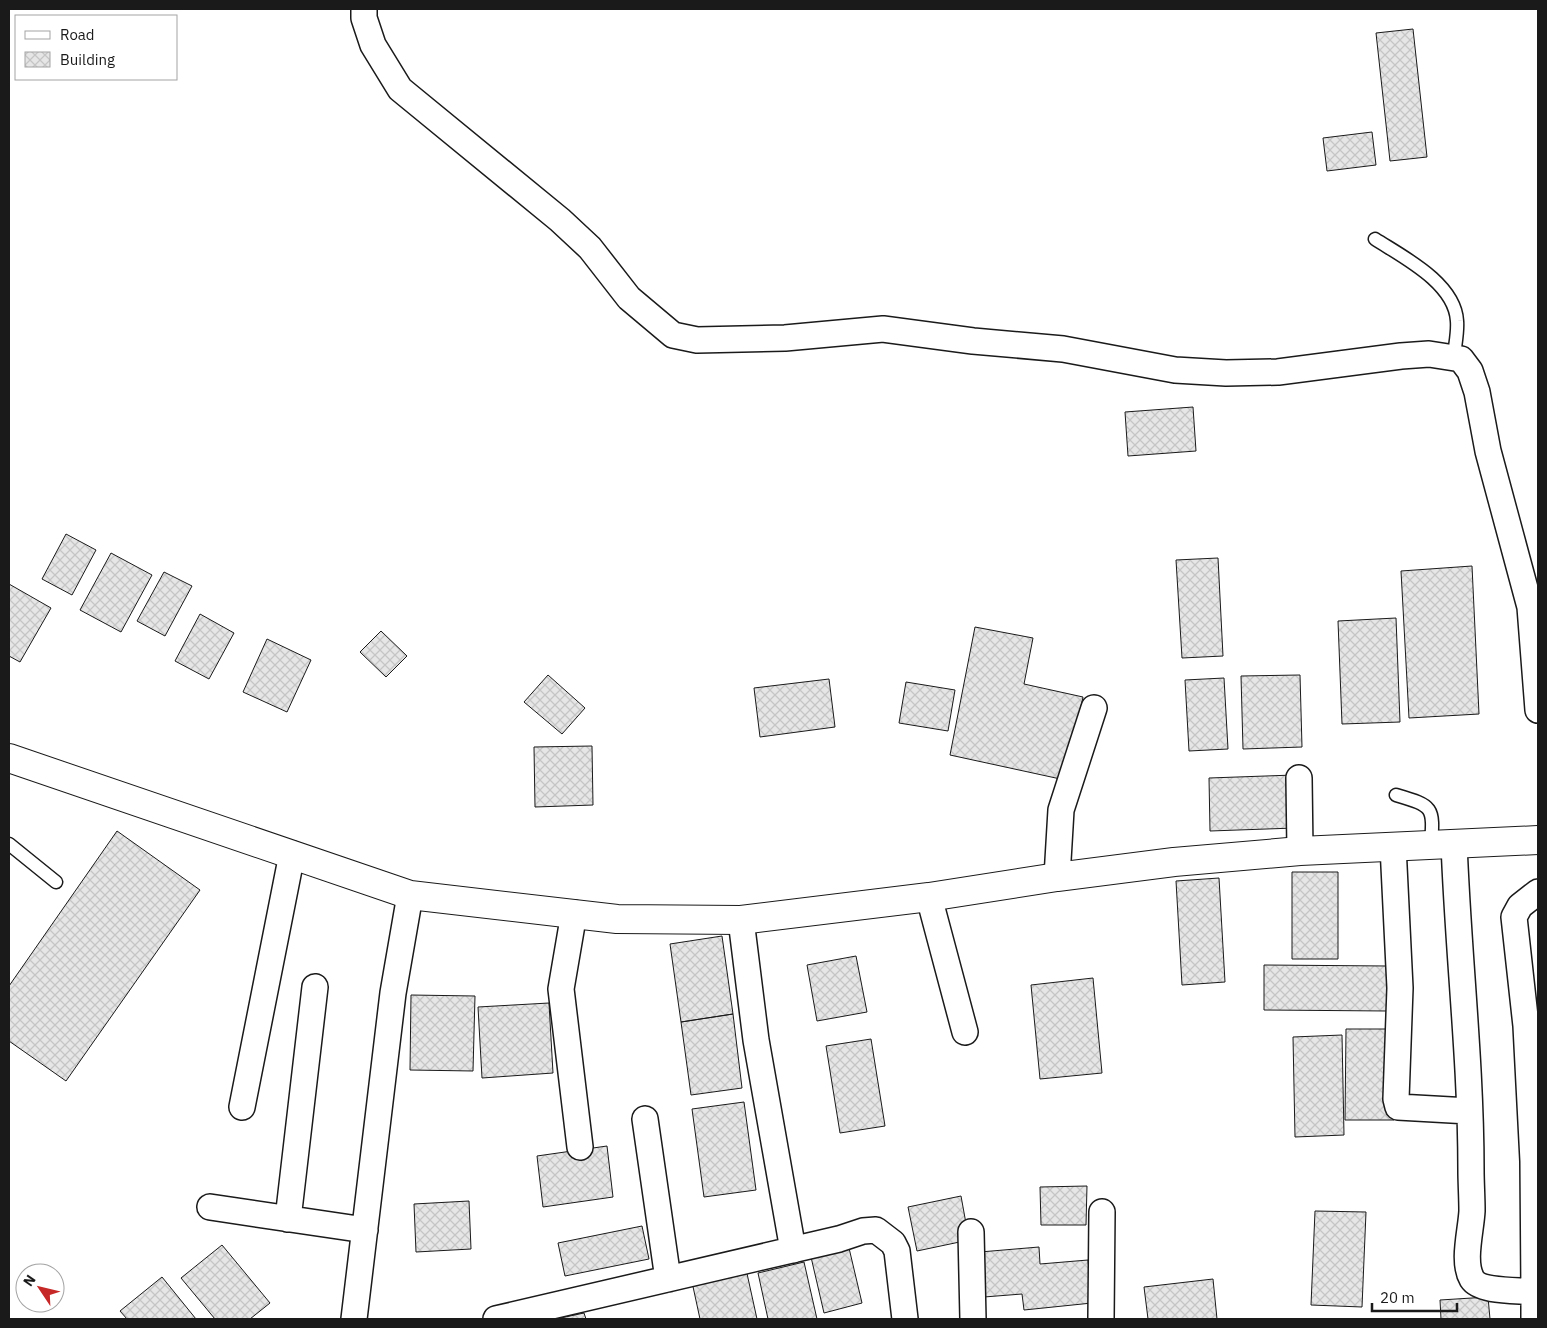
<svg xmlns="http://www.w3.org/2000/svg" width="1547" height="1328" font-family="'IBM Plex Sans',sans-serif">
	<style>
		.building { fill: url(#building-cross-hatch); stroke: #1a1a1a }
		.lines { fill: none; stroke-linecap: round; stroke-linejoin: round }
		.service-casing { stroke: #1a1a1a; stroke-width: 15 }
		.minor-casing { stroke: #1a1a1a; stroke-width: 28 }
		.tertiary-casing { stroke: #1a1a1a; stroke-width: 30 }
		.service { stroke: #fff; stroke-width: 12 }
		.minor { stroke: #fff; stroke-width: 25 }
		.tertiary { stroke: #fff; stroke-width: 28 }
	</style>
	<defs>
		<pattern id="building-cross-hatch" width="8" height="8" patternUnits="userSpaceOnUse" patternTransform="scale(1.25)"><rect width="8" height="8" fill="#e6e6e6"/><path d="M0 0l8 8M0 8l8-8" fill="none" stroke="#c5c5c5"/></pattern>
	</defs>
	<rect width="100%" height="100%" fill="#fff"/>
	<!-- building -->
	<path class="building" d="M1413,29l14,128 -37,4 -14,-128z
		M1372,132l4,33 -49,6 -4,-33z
		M1193,407l3,44 -68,5 -3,-44z
		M66,534l30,16 -24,45 -30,-16z
		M111,553l41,22 -31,57 -41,-22z
		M1218,558l5,98 -41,2 -6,-98z
		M1472,566l7,148 -70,4 -8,-147z
		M164,572l28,14 -27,50 -28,-15z
		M9,584l42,24 -31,54 -11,-6z
		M200,614l34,19 -25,46 -34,-18z
		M1396,618l4,104 -58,2 -4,-103z
		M975,627l58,11 -9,46 59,13 -18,83 -115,-25z
		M381,631l26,25 -21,21 -26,-25z
		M267,639l44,21 -24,52 -44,-20z
		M548,675l37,33 -23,26 -38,-32z
		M1300,675l2,72 -59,2 -2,-73z
		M1224,678l4,71 -39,2 -4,-71z
		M829,679l6,48 -75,10 -6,-49z
		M906,682l49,8 -7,41 -49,-8z
		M592,746l1,59 -58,2 -1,-60z
		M1294,775l1,53 -85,3 -1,-53z
		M117,831l83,59 -134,191 -57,-40v-55z
		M1292,872h46v87h-46z
		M1219,878l6,104 -43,3 -6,-104z
		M722,936l11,78 -52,8 -11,-78z
		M856,956l11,56 -50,9 -10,-56z
		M1264,965l124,1 -1,45 -123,-1z
		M1093,978l9,95 -62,6 -9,-94z
		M411,995l64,1 -2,75 -63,-1z
		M549,1003l4,70 -71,5 -4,-71z
		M733,1014l9,74 -51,7 -10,-73z
		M1346,1029h49l-1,91h-49z
		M1342,1035l2,100 -49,2 -2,-100z
		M871,1039l14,87 -45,7 -14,-87z
		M744,1102l12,88 -52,7 -12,-88z
		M607,1146l6,51 -70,10 -6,-51z
		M1087,1186l-1,39h-45l-1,-38z
		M961,1196l8,44 -52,11 -9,-44z
		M469,1201l2,48 -55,3 -2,-48z
		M1315,1211l51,1 -4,95 -51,-2z
		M642,1226l7,33 -84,17 -7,-33z
		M222,1245l48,58 -20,16h-35l-34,-41z
		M1039,1247l1,17 48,-4 4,43 -68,7 -2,-16 -38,3 -4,-45z
		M849,1248l13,55 -38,10 -13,-56z
		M804,1262l13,57h-49l-10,-46z
		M746,1269l11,50h-57l-8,-37z
		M162,1277l34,42h-69l-7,-8z
		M1213,1279l4,40h-69l-4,-32z
		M1488,1297l2,22h-49l-1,-19z
		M584,1313l2,6h-30z"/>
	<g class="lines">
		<!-- service casing -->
		<g class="service-casing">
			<path id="service" d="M1375,239c28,18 80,44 82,82 1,11 -2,24 -3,35
				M1396,795c37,11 38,11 35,50
				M9,844l47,38"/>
		</g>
		<!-- minor casing -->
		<g class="minor-casing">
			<path id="minor" d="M364,9v9l9,27 27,44 160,131 30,28 39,50 44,37 24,5 88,-2 98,-9 90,12 90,8 112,21 51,3 52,-1 123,-16 28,-2 32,5 9,12 7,21 11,59 42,156 8,103
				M1299,778l1,73
				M1454,843c4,109 17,218 17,327 0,13 1,27 1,41 -1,20 -10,51 0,68 8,13 47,11 62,13v27
				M1393,846l7,142 -4,111 2,8 71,4
				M1057,877l4,-67 33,-102
				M929,897l36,135
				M574,913l-13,76 19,158
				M741,920l15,120 37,210
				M242,1107l50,-253
				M645,1119l23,160
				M210,1207l155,23
				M288,1219l27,-232
				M971,1232l2,87
				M1534,1292l-1,-131 -7,-135 -12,-109 6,-11 18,-14
				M354,1319l39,-326 17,-98
				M496,1319l343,-80 24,-8 13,-1 17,13 4,8 8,68
				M1101,1319l1,-107"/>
		</g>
		<!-- tertiary casing -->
		<g class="tertiary-casing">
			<path id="tertiary" d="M9,758l401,137 207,24 124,1 188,-23 128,-20 117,-15 126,-11 238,-11"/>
		</g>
		<!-- service -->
		<use href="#service" class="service"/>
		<!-- minor -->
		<use href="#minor" class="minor"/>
		<!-- tertiary -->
		<use href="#tertiary" class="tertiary"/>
	</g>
	<!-- border -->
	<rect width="1547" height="1328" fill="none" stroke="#1a1a1a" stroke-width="20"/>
	<!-- legend -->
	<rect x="15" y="15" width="162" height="65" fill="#ffffff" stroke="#a3a3a3"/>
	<rect x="25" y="31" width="25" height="8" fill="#ffffff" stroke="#a3a3a3"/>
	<text x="60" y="40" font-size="15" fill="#1a1a1a">Road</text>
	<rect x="25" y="52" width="25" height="15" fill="url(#building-cross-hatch)" stroke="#a3a3a3"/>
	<text x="60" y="65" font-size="15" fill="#1a1a1a">Building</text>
	<!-- north arrow -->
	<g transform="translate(40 1288) rotate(305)"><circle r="24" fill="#ffffff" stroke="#a3a3a3"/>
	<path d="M0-4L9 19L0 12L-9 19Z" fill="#c62828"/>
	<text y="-8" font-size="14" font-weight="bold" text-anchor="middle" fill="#1a1a1a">N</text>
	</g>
	<!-- scale -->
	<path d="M1372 1303v8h85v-8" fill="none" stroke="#1a1a1a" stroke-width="2.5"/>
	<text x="1380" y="1303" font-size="15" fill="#1a1a1a" stroke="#ffffff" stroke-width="4" paint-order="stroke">20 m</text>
</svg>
